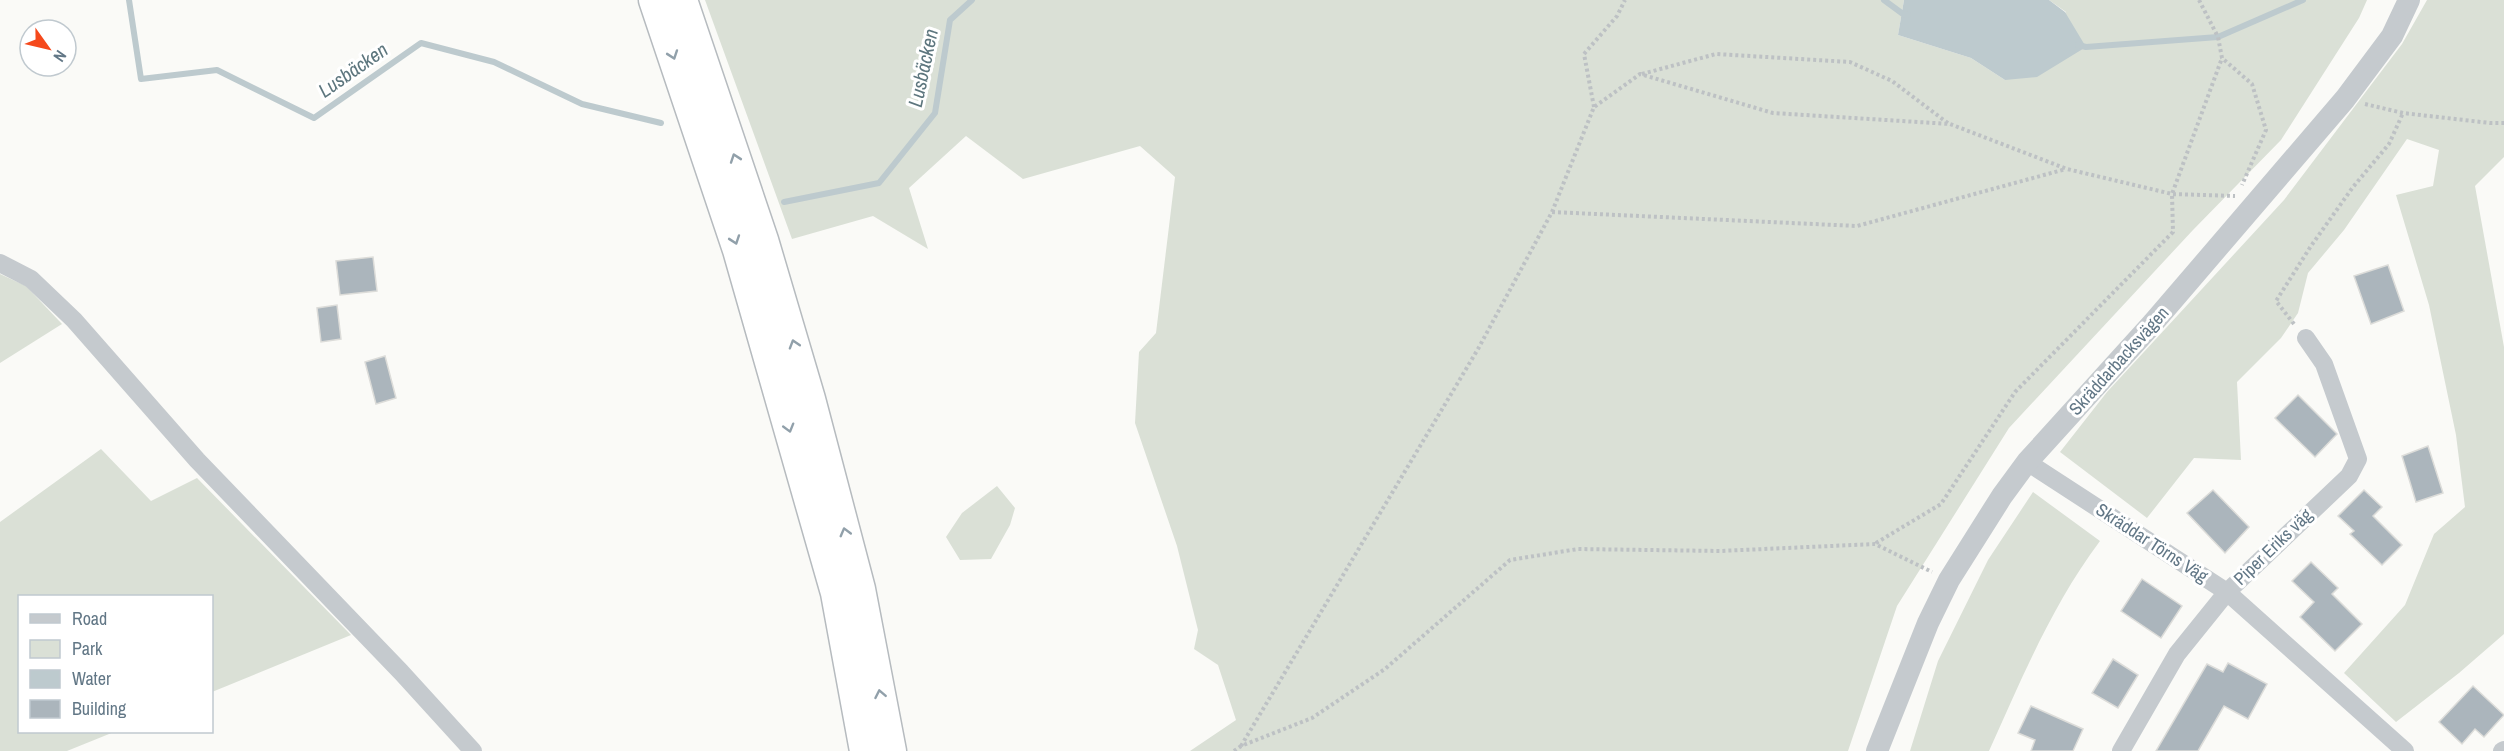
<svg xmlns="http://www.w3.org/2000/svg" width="2504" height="751" font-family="'Archivo Narrow',sans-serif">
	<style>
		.green { fill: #dae0d6 }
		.water { fill: #bdcace }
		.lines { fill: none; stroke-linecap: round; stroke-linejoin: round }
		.stream { stroke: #bdcace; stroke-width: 6 }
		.building { fill: #abb5bc; stroke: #dcdcd9; stroke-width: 1.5 }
		.trunk-casing { stroke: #b6bbbf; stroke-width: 33 }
		.path { stroke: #bdc1c4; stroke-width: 4; stroke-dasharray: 3 3; stroke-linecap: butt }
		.minor { stroke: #c5cace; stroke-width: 18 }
		.tertiary { stroke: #c5cace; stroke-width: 22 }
		.trunk { stroke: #fff; stroke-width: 30 }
		.oneway { stroke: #91a0aa }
		.labels { text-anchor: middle; stroke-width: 6; stroke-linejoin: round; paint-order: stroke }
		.street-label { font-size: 18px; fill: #627786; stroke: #fff }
		.water-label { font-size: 20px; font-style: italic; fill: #5d767e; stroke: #fff }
	</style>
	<rect width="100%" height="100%" fill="#fafaf7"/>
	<!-- green -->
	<path class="green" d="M705,0h1199l-6,35 73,23 34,22 61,-68 -17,-12h318l-8,18 -78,122 -88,90 -184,198 -112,178 -49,145h-658l46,-31 -18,-55 -24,-16 4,-19 -21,-84 -42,-123 4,-71 17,-19 19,-156 -35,-31 -117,33 -57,-43 -57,52 19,61 -55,-33 -81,23z
		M2427,0h77v157l-29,29 29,161v287l-45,39 -63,49 -52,-49 61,-68 29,-71 31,-27 -9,-72 -27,-130 -33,-110 37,-9 6,-36 -32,-11 -63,91 -36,43 -10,40 -17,25 -44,44 4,78 -47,-2 -47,60 -87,-66 47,-60 177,-192 118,-156z
		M0,274l26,12 36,38 -62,39z
		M101,449l50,52 46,-23 154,157 -139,57v-96h-192v136h94l-47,19h-67v-229z
		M997,486l18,22 -5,17 -19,34 -31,1 -14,-23 16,-24z
		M2033,492l67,49c-48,64 -78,137 -111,210h-79l28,-90 50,-101z"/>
	<!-- water -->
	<path class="water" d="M1904,0h145l16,12 21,35 -49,30 -32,3 -34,-22 -73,-23z"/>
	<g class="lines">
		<!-- stream -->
		<path class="stream" d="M129,0l12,79 76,-9 97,48 107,-75 73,19 88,42 79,19
			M1884,0l19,14 5,1
			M2078,45l8,2 132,-10 85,-37
			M784,202l95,-19 56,-70 15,-93 22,-20"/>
	</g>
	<!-- building -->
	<path class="building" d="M373,257l4,34 -37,4 -4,-34z
		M2388,265l16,46 -33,13 -17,-48z
		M337,305l4,34 -20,3 -4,-34z
		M385,356l11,42 -20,6 -11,-42z
		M2298,395l39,39 -22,23 -40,-39z
		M2428,446l15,47 -27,9 -14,-46z
		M2213,490l36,37 -24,26 -38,-40z
		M2364,490l18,17 -9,9 29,29 -20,20 -32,-31 4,-3 -16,-15z
		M2311,562l27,26 -6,6 30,30 -27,27 -35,-34 14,-15 -22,-21z
		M2142,579l40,27 -21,32 -40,-27z
		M2113,659l25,16 -20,33 -26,-15z
		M2228,663l39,21 -19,35 -24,-13 -26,45h-42l51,-87 16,8z
		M2473,686l31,29 -20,22 -9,-8 -13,15 -23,-22z
		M2031,706l52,23 -10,22h-42l4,-11 -17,-7z"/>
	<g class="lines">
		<!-- trunk casing -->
		<g class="trunk-casing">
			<path id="trunk" d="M654,0l84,250 98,343 29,158
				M682,0l81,240 47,159 50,190 31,162"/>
		</g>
		<!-- path -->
		<path class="path" d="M2199,0l19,37 4,21 30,26 14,46 -24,55
			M1642,74l74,-20 134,8 42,19 57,43
			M2365,104l38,9 87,10h14
			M1594,107l-10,-53 33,-38 8,-16
			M1552,212l305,14 209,-57
			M2294,324l-18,-23 35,-55 42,-59 36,-43 14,-31
			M1876,543l65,-39 74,-112 158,-160 -1,-38 50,-136
			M1241,746l237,-397 74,-137 42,-105 46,-33 133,39 177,11 117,45 105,25 63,2
			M1234,751l7,-5 71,-28 73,-49 125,-109 68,-11 142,2 155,-7 57,28"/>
		<!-- minor -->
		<path class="minor" d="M0,263l31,16 43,41 123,140 204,212 72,79
			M2027,462l200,130 178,159
			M2121,751l56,-97 50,-62 122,-116 9,-17 -34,-95 -18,-26
			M2502,751l2,-1"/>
		<!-- tertiary -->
		<path class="tertiary" d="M1877,751l51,-128 21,-43 53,-84 25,-34 126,-139 192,-224 47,-63 17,-36"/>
		<!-- trunk -->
		<use href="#trunk" class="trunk"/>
	</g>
	<!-- one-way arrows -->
	<defs><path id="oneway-chevron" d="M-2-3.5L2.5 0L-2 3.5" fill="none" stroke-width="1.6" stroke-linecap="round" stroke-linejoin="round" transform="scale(1.5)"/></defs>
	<g class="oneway">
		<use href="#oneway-chevron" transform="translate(673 55) rotate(71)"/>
		<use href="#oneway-chevron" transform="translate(735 158) rotate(-109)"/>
		<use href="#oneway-chevron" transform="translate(735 240) rotate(71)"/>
		<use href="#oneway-chevron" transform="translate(794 344) rotate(-107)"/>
		<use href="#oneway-chevron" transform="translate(789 428) rotate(74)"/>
		<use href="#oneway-chevron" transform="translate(845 532) rotate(-105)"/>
		<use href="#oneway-chevron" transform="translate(880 694) rotate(-101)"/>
	</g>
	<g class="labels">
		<!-- street labels -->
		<g class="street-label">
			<text transform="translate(2119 361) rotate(-48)" y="6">Skräddarbacksvägen</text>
			<text transform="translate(2152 543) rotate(33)" y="6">Skräddar Törns Väg</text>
			<text transform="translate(2273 547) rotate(-44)" y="6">Piper Eriks väg</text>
		</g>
		<!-- water labels -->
		<g class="water-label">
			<text transform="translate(923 68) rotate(-78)" y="7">Lusbäcken</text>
			<text transform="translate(353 70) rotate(-35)" y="7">Lusbäcken</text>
		</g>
	</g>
	<!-- legend -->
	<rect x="18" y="595" width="195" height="138" fill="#ffffff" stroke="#c0c9cf" stroke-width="1.5"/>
	<rect x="30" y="614" width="30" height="9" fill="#c5cace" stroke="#c0c9cf" stroke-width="1.5"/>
	<text x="72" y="625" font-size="18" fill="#627786">Road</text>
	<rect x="30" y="640" width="30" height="18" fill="#dae0d6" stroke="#c0c9cf" stroke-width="1.5"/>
	<text x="72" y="655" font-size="18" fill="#627786">Park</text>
	<rect x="30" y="670" width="30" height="18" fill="#bdcace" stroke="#c0c9cf" stroke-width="1.5"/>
	<text x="72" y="685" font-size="18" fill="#627786">Water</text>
	<rect x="30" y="700" width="30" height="18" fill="#abb5bc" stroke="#c0c9cf" stroke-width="1.5"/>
	<text x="72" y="715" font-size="18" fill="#627786">Building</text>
	<!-- north arrow -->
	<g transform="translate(48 48) rotate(124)"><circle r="28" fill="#ffffff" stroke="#c0c9cf" stroke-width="1.5"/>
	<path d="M0-4.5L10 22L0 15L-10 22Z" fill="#f5491c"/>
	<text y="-9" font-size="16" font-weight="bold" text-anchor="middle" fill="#627786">N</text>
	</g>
</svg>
